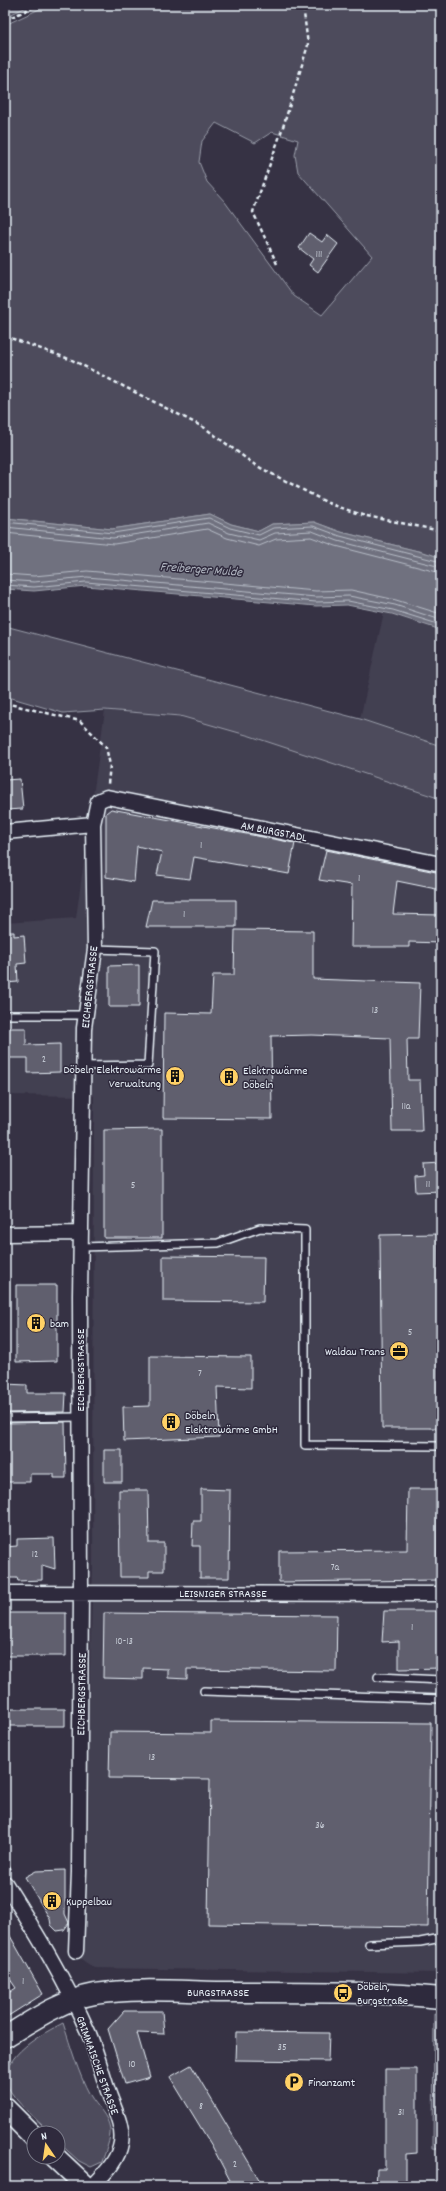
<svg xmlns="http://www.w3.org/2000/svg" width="446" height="2191" font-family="Dekko,sans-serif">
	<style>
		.built { fill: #433f51 }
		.green { fill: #4d4b5c; stroke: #9a9eaa; fill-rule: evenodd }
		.water { fill: #70717f; stroke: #a0a4af }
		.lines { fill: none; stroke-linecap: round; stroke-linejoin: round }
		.shore { stroke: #b8bec8; stroke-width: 1 }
		.building { fill: #605e6e; stroke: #e8f1f8 }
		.service-casing { stroke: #e8f1f8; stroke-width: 10 }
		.minor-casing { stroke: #e8f1f8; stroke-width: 17 }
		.secondary-casing { stroke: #e8f1f8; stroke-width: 23 }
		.path { stroke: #e8f1f8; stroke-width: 2.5; stroke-dasharray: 4 3; stroke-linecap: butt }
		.service { stroke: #2f2a3d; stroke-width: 7 }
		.minor { stroke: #2f2a3d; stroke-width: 14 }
		.secondary { stroke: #2f2a3d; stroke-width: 20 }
		.labels { text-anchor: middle; stroke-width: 3; stroke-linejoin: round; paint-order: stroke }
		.number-label { font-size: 10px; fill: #c6ccd6 }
		.street-label { font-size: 12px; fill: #e8f1f8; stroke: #2f2a3d }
		.poi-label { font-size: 12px; fill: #e8f1f8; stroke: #2f2a3d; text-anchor: start }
		.water-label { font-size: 13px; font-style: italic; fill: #b2b7c2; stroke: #2f2a3d }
	</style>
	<rect width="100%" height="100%" fill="#363244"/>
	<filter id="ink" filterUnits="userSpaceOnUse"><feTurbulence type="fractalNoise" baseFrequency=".025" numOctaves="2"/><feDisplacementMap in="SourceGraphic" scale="8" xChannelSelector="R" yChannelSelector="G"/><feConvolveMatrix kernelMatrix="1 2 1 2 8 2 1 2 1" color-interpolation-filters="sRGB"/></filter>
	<g filter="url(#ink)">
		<!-- built -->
		<path class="built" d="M384,612l57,18v116l-81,-27z
			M105,710l75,6 70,20 191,63v1174l-347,-5 -13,-9 12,-391 1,-472 -89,-1v-172l71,-5z"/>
		<!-- green -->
		<path class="green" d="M5,5h26l-26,12z
			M48,5h393v553l-11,-4 -89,-22 -27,-10 -42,2 -13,7 -28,-7 -21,-10 -98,15 -107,-11v-493zM216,123l39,20 17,-11 26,8 -3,15 3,17 74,84 -50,59 -28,-19 -69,-94 -18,-20 -8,-20 3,-21z
			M5,626l355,93 81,27v53l-191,-63 -70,-20 -75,-6 -42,3 -58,-17z
			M434,2014l7,2v133l-8,-1z
			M63,2023c8,24 15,50 27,72 7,12 18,20 20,34 1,11 -5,23 -8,33l-11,5 -12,-6 -21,-19v-9h-8c-14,-15 -34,-29 -43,-48 -7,-30 37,-52 56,-62z"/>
		<!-- water -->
		<path class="water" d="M210,514l21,10 28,7 13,-7 42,-2 27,10 89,22 11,4v72l-49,-16 -45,-9 -31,1 -230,-20 -52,5 -29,-2v-71l107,11z"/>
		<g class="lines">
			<!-- shore -->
			<path class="shore" d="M5,522l108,11 96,-15 21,10 29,7 14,-7 40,-2 27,10 101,26
				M5,527l108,11 95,-15 21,10 30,7 16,-7 37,-2 26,10 103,26
				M5,533l109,11 93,-15 20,9 32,8 17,-7 35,-2 25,9 105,27
				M5,574l29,2 53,-5 229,20 35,-1 45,10 45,14
				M5,580l29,2 53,-5 229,20 33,-1 46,9 46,15
				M5,585l29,2 52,-5 230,20 32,-1 45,9 48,15"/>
		</g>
		<!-- building -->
		<path class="building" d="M309,233l13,9 5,-7 11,9 -20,28 -9,-7 4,-6 -14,-11z
			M20,779l3,30 -18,1v-30z
			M111,809l184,34 -6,31 -95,-17 -4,22 -33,-4 5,-23 -25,-6 -3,36 -28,-5v-64z
			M326,850l115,23v17l-44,-9 -4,33 48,1v28l-32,-1v5h-58l1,-62 -33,-5z
			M152,900h84v27h-90z
			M235,930l78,1v48l107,4 -2,56h-11l1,41h12l2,51h-30l-2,-93 -78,-3 -41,1 1,83 -109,-1 1,-105 47,1 2,-39h21z
			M5,932h9v4l10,-1 2,28 -9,1 1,18 -13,1z
			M139,965v42h-30v-41z
			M5,1028h21v17l34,-1v28l-32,1v-15h-23z
			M162,1129v109h-58v-108z
			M441,1163v28l-25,1 -1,-16 9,-1 -1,-11z
			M438,1234l2,194h-58l-2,-193z
			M163,1256l101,1 -1,45 -100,-1z
			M16,1285h41v76l-41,1z
			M150,1356l101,1v31l-34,-1 2,50 -95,4 -1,-34 27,-1z
			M5,1384l22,1v8h39l-1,19 -60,1z
			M65,1422l1,56h-12v-4h-24v8h-25v-59z
			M104,1450h18v32h-18z
			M201,1489l29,1 -1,88h-29v-32h-8l1,-25h8z
			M408,1489h30l-1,91 -158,2v-31l128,-1z
			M119,1490h29l1,53h15v28h-15v6h-29z
			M54,1538l1,31 -13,-4v15l-24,1 -1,-3h-12v-31l12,-1v-7z
			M384,1611h57v57l-42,1v-28l-17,1z
			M5,1613h61v43h-61z
			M104,1613l233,2 -1,56 -149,-2v10l-19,-1v-9l-25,-1v11l-40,-1z
			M5,1709h60v17h-60z
			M211,1721l220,2 -3,204 -220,-3 2,-145 -101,-1 1,-46 101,1z
			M65,1870v44l4,9 -5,7 -7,1 -6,-6 -1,-6 -25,-42 11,-6z
			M5,1927l38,67 -38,24v-23l11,-7 -11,-16z
			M124,2011h38l2,23 -27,-1 13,44 -25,7 -17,-55z
			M236,2032l93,1 -1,28 -93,-1z
			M191,2065l41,69 31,52h-30l-21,-40 -42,-69z
			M385,2069h32v84l-11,1v32h-30l1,-17h8z"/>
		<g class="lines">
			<!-- service casing -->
			<g class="service-casing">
				<path id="service" d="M5,1015h79
					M83,1066l65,-1 7,-114 -60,-2
					M81,1247l137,-4 42,-15 45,2v215l136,1
					M5,1418l75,-1
					M378,1677l63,3
					M204,1691l237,8
					M369,1944l51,-2 21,-4"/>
			</g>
			<!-- minor casing -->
			<g class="minor-casing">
				<path id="minor" d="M5,832l88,-8
					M5,1234l76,-1
					M5,1593l436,1
					M5,1883c30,48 61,98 84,151 8,19 13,40 20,60 5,14 15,34 12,49 -3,18 -17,31 -28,43
					M76,1951l3,-79 2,-279 -1,-298 4,-267 11,-79 -2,-125 5,-23 9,-4 334,67"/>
			</g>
			<!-- secondary casing -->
			<g class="secondary-casing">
				<path id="secondary" d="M5,2037c28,-17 57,-37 90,-43 39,-6 81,-3 121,-2 75,0 151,-1 225,6
					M5,2108l29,29
					M55,2157l31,29"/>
			</g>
			<!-- path -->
			<path class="path" d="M5,20l33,-15
				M277,264l-24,-52 31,-88 24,-79 -5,-40
				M5,336l67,24 133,68 50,37 73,38 34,12 79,16
				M5,703l75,18 26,26 4,18 -2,19
				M5,1860l6,10"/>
			<!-- service -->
			<use href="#service" class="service"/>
			<!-- minor -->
			<use href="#minor" class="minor"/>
			<!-- secondary -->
			<use href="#secondary" class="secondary"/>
		</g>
	</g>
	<!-- icons -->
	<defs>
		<g id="building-disc" transform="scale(1)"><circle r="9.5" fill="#ffd166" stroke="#2f2a3d"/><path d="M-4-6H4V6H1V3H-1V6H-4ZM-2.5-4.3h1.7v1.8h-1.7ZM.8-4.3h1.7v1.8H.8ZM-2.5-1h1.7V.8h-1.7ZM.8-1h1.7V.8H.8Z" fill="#111"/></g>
		<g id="office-disc" transform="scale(1)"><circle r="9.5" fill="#ffd166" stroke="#2f2a3d"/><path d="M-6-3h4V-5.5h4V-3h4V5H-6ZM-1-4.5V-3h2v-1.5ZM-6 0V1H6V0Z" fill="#111"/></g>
		<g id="bus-disc" transform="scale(1)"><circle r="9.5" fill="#ffd166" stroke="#2f2a3d"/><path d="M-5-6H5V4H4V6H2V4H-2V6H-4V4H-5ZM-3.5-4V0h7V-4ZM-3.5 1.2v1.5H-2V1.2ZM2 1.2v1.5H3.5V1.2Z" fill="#111"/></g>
		<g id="parking-disc" transform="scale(1)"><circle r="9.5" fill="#ffd166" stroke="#2f2a3d"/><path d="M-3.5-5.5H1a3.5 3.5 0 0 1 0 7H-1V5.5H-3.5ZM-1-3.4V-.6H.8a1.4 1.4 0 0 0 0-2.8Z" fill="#111"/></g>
	</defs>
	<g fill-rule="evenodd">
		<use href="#building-disc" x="175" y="1076"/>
		<use href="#building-disc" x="229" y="1077"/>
		<use href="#building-disc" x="36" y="1323"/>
		<use href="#office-disc" x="399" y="1351"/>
		<use href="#building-disc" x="171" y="1422"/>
		<use href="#building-disc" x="52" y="1901"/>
		<use href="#bus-disc" x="343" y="1993"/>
		<use href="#parking-disc" x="294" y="2082"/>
	</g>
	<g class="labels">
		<!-- number labels -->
		<g class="number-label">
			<text x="319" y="257">111</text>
			<text x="201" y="848">1</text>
			<text x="359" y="881">1</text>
			<text x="184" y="917">1</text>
			<text x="375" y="1013">13</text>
			<text x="44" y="1062">2</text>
			<text x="406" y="1109">11a</text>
			<text x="428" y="1187">11</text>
			<text x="133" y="1188">5</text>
			<text x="410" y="1335">5</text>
			<text x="200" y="1376">7</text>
			<text x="35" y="1557">12</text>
			<text x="335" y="1570">7a</text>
			<text x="412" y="1630">1</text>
			<text x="124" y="1644">10-13</text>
			<text x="152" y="1760">13</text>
			<text x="320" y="1828">36</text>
			<text x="23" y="1984">1</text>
			<text x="282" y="2050">35</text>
			<text x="132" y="2067">10</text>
			<text x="201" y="2109">8</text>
			<text x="401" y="2115">31</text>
			<text x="235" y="2167">2</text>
		</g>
		<!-- street labels -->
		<g class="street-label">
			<text transform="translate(274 831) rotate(11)" y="4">AM BURGSTADL</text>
			<text transform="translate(89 987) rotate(-84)" y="4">EICHBERGSTRASSE</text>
			<text transform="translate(80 1370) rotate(-90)" y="4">EICHBERGSTRASSE</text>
			<text x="223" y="1597">LEISNIGER STRASSE</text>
			<text transform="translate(81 1694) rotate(-89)" y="4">EICHBERGSTRASSE</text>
			<text x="218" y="1996">BURGSTRASSE</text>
			<text transform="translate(98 2065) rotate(70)" y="4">GRIMMAISCHE STRASSE</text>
		</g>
		<!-- poi labels -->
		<g class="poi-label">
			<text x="161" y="1073" text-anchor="end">Döbeln Elektrowärme<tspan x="161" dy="14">Verwaltung</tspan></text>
			<text x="243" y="1074">Elektrowärme<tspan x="243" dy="14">Döbeln</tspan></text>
			<text x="50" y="1327">bam</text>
			<text x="385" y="1355" text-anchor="end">Waldau Trans</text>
			<text x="185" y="1419">Döbeln<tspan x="185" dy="14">Elektrowärme GmbH</tspan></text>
			<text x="66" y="1905">Kuppelbau</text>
			<text x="357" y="1990">Döbeln,<tspan x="357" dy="14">Burgstraße</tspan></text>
			<text x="308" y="2086">Finanzamt</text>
		</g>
		<!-- water labels -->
		<g class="water-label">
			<text transform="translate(201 568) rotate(4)" y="5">Freiberger Mulde</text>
		</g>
	</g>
	<!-- margin -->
	<rect width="446" height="2191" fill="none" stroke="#2f2a3d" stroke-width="20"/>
	<rect x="10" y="10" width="426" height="2171" fill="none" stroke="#e8f1f8" stroke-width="1.5" filter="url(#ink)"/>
	<!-- north arrow -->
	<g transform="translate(46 2145) rotate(347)"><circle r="19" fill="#2f2a3d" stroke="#797a88"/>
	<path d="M0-3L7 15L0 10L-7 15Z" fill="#ffd166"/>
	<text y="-6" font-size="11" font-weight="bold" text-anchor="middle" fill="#e8f1f8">N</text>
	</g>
</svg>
